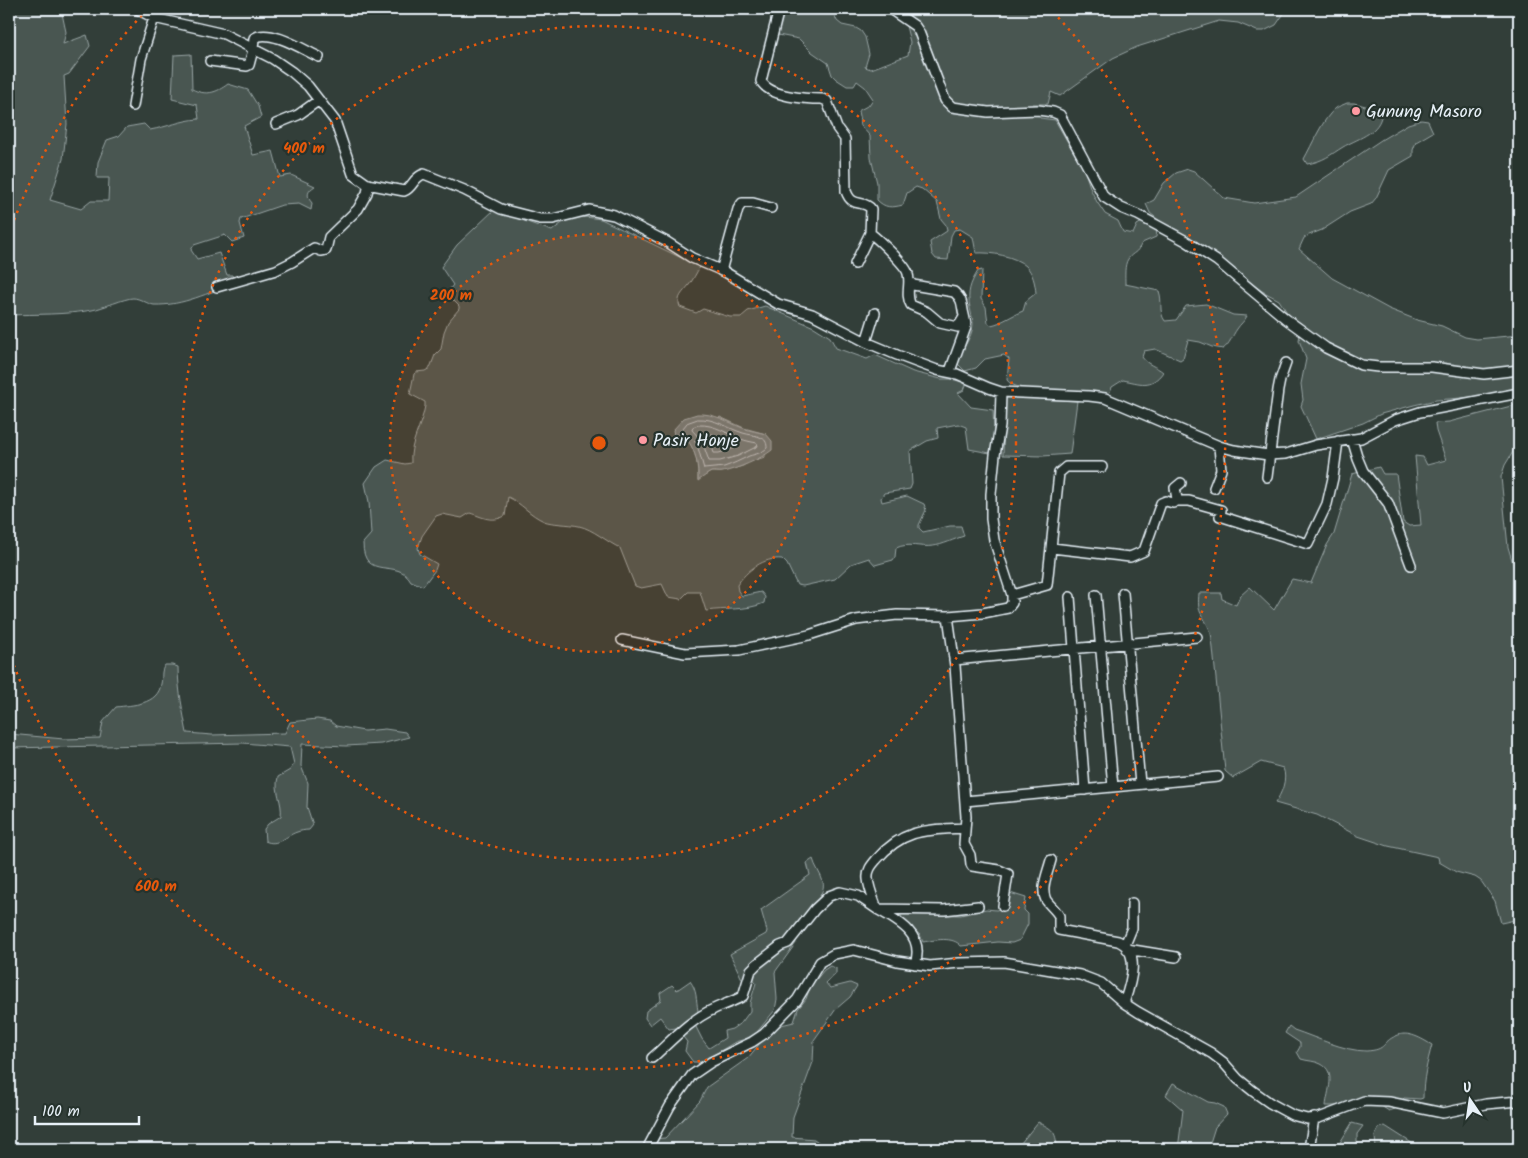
<svg xmlns="http://www.w3.org/2000/svg" width="1528" height="1158" font-family="Kalam,sans-serif">
	<style>
		.green { fill: #495651; stroke: #98a4a4; fill-rule: evenodd }
		.water { fill: #6d7978; stroke: #9ea9ab }
		.lines { fill: none; stroke-linecap: round; stroke-linejoin: round }
		.shore { stroke: #b7c1c5; stroke-width: 1 }
		.minor-casing { stroke: #e8f1f8; stroke-width: 12 }
		.minor { stroke: #26332d; stroke-width: 9 }
		.ring { fill: none; stroke: #e8590c; stroke-width: 2.5; stroke-dasharray: 2.5 5 }
		.poi-dot { fill: #ff9aa2; stroke: #26332d; stroke-width: 2 }
		.labels { text-anchor: middle; stroke-width: 4.5; stroke-linejoin: round; paint-order: stroke }
		.poi-label { font-size: 18px; fill: #e8f1f8; stroke: #26332d; text-anchor: start }
		.centre { fill: #e8590c; stroke: #26332d; stroke-width: 2.5 }
		.ring-label { font-size: 15px; text-anchor: middle; font-weight: bold; fill: #e8590c; stroke: #26332d; stroke-width: 4.5; stroke-linejoin: round; paint-order: stroke }
	</style>
	<rect width="100%" height="100%" fill="#323e39"/>
	<filter id="ink" filterUnits="userSpaceOnUse"><feTurbulence type="fractalNoise" baseFrequency=".02" numOctaves="2"/><feDisplacementMap in="SourceGraphic" scale="10" xChannelSelector="R" yChannelSelector="G"/><feConvolveMatrix kernelMatrix="1 2 1 2 8 2 1 2 1" color-interpolation-filters="sRGB"/></filter>
	<g filter="url(#ink)">
		<!-- green -->
		<path class="green" d="M9,9h52l5,23 -3,12 24,-9 3,11 -21,28 -5,2 3,48 -4,35 -13,41 31,9 10,-8h17l1,-23h-12l1,-16 9,-22 12,-4 8,-9 17,-3 6,6c17,-3 32,-10 49,-11l-2,-14 -25,-6 2,-44 17,-1 1,35c14,7 24,4 36,-5l20,6 10,16 3,11 -17,9 9,29 20,-4 7,26 11,-2 24,11c-8,5 -9,10 -3,17l-1,7 -12,-6 -17,1 -41,14 -1,4 4,15 -12,4 -7,-7 -31,10 -3,5 6,9 22,-6 8,22h5l3,9c-27,8 -51,22 -81,21 -7,-1 -14,-7 -21,-7 -8,0 -30,10 -41,12 -27,5 -56,4 -83,5z
			M782,9h50l5,12 5,4 14,3 5,3 4,6 4,17 -4,13 6,2 37,-14 2,-13 -4,-16 2,-2 3,-11 -6,-4h382l-11,16 -12,6h-7l-19,-8 -19,-2 -82,26 -24,11 -53,38 -9,-4 -3,12h-15l7,14 15,2 30,52 6,18 6,12 8,12 13,7 5,11 10,2 4,-9 5,-3 15,8 -1,7 -14,6c-6,12 -8,8 -14,16 -4,6 -3,17 -3,25l34,7c4,11 -1,20 6,30l11,-1 10,-14 20,-2 27,11 14,1c-3,6 -7,8 -10,13 -5,7 -7,15 -14,20l-11,-2 -12,-5 -12,-2 -5,18 -3,2 -25,-11 -11,2 -2,6c5,8 14,9 21,15 -12,17 -23,11 -40,8l-11,7 -4,9c-9,-2 -18,-5 -27,-5 -16,-2 -65,3 -74,-11l2,-21 -5,-4 -19,4 -9,9 -11,3 -7,-7c0,-13 15,-25 15,-40 0,-5 -2,-11 -3,-16 -3,-16 0,-24 8,-37l4,-1 -1,29 5,8 2,16 3,2c11,-2 21,-10 32,-14l3,-10 10,-8c-1,-10 -3,-20 -10,-27 -11,-10 -35,-14 -50,-13l-3,-16 -13,-8 -6,1 -3,6 -3,24 -12,-1 -4,-5 -2,-12 17,-11 -1,-6 -5,-6 -4,-17 -15,-13 -6,-2 -9,6 -4,12c-12,3 -18,3 -26,-5v-17l-6,-25 -1,-22 -9,-10 -3,-15 11,-6 4,-6 -8,-12 -8,-6 -3,5h-7l-11,-7 -4,-4 -4,-12 -16,-11 -13,-13 -21,-4z
			M1347,103h7l23,6 4,8c-4,17 -25,22 -38,30 -13,8 -19,14 -36,17l-3,-5c8,-14 19,-41 32,-51 3,-2 7,-3 11,-5z
			M1421,120l7,1 5,11 -17,10 -3,8v6l-24,14 -13,28 -5,6 -21,8 -28,18 -13,5 -5,3 -5,11 33,29 57,31 28,11 25,6 23,11 12,2 42,-4v54l-45,8 -38,3 -22,5 -33,9 -18,9 -47,16 -15,-33 2,-6 -2,-16 5,-25 -7,-19 3,-16 -14,-10 -9,-14 -17,-9 -60,-45 -41,-24 -11,-9 -4,-9 8,-4 10,-17 12,-10 12,-4 6,2 30,27 30,5 42,-6 85,-57 27,-16z
			M494,210l58,21c20,-17 25,-15 49,-12l99,48c-4,6 -7,13 -11,18 -6,8 -13,12 -9,22l16,6 7,-4 27,8h11l7,-6 17,-5 49,21 16,10 6,11 31,11 8,-4 38,17 28,7h10l12,3 3,3 -2,5 -6,3 13,14 22,3 1,25 -4,18 -21,-4 -3,-22 -8,-3 -21,4 1,10 -11,3 -17,10 2,33 -2,5 -26,4 -3,5 1,4 25,-6 17,8 2,6 -7,15v3l4,4 27,-6h11l3,10c-10,3 -21,9 -31,10 -13,2 -24,-4 -37,2l-1,9 -2,3 -18,5 -6,-7 -18,6 -16,15 -32,7 -6,-1 -10,-21 -5,-5c-18,-2 -35,11 -45,26l1,6 4,5 19,-4 4,5 -1,6c-18,8 -39,5 -58,8l-6,-19h-12l-7,7 -13,-2 -6,-13 -21,4 -6,-2 -15,-38c-13,-6 -27,-19 -41,-22 -9,-2 -28,-2 -35,-5 -14,-6 -23,-18 -36,-24l-3,19c-14,7 -22,1 -35,-3l-8,5 -20,-4 -6,2 -14,20 -4,12 2,6 17,10 -2,6 -12,16 -12,-5c-13,-24 -48,1 -48,-38l8,-9 -2,-32 -4,-19 11,-16 11,-7 18,4 6,-1c-2,-19 11,-38 14,-57v-4l-15,-8 4,-20 2,-2 9,-1 5,-3 5,-13 6,-6 3,-17 4,-10 11,-13v-3l-7,-7 -3,-9 4,-5 -12,-18 16,-22zM720,417l24,11 22,6 -1,23 -16,5 -6,4 -22,6h-10l-13,8c0,-12 -1,-28 -10,-39z
			M1005,397l72,4 -7,53 -27,2 -40,-1z
			M1519,404v38l-14,23 -4,12 7,70 11,36v336l-18,4 -6,-22 -14,-20 -6,-4 -19,-5 -17,-10 -1,-5 -50,-11 -30,-10 -41,-21 -42,-12c6,-8 13,-24 8,-35l-22,-6 -28,16 -8,-7 -12,-123c-1,-6 -1,-15 -4,-20 -8,-17 -12,-14 -10,-35h22l1,6 14,6 4,-9 10,-9 24,23 18,-31 19,4 16,-38 7,-11 18,-60 27,-7 4,7h13l7,48 6,4 12,-1 -6,-69 8,1 4,8 19,-5 -10,-29 -1,-8 14,-1z
			M165,665h7l6,2c0,22 5,45 9,66l25,2 73,-2 5,-11 27,-3 13,2 6,5 28,5 21,-2 20,3 4,5 -28,7 -35,2 -44,-2 -1,22 7,17 -1,24 6,18 -4,5c-4,0 -9,1 -12,2 -12,4 -19,15 -32,9l-1,-12 4,-5 13,-8c2,-14 -7,-25 -3,-39l12,-7 4,-6 -4,-17 -47,-4 -234,5v-14l55,5 36,-1 3,-16 13,-15c16,-2 42,-2 45,-23 2,-8 -1,-12 4,-19z
			M813,859c2,8 8,15 10,23 4,13 -21,37 -30,47l3,14 -21,29 2,27 -2,11 -22,27 -18,5 -33,20h-9l-8,-11 2,-9 -11,-14 -7,1 -9,-12 -10,8 -5,-7 1,-7 15,-11 -1,-7 12,-8 5,5 13,-9c7,9 6,18 8,30l-6,8 10,20 7,9 16,-10 -1,-7 8,-2 10,-7 8,-11v-8l6,-20 -10,-11 -4,7 -12,-25 36,-20 1,-3 -6,-21 49,-35 -3,-12z
			M1010,893l16,5 -2,12 4,4v10l-8,16 -8,3 -14,-1 -37,4c-8,-10 -26,-6 -38,-4l-3,-7 -13,-11 -8,-11 62,2 25,-6 10,1 9,-2z
			M830,966l6,2v6l-10,9 4,5 20,-5 7,3 -7,11 -14,12 -22,31 -1,22 -20,55 -1,20 22,2 14,10h-186l9,-10 14,-1 35,-37 7,-14 41,-29 21,-26 12,-7 13,-3 4,-13 8,-10 4,-12 14,-17z
			M1289,1026l5,4c21,7 50,21 72,21 22,-1 15,-9 30,-15 12,-6 26,3 36,9 -5,18 -9,34 -9,53l-3,1 -16,-1 -9,11 -6,2 -18,-11 -31,6h-14c1,-14 11,-34 -5,-42 -5,-3 -14,-3 -20,-5l-4,-7 3,-5v-4l-15,-10z
			M1173,1083l35,19 7,1 9,4 3,7 -12,13 -7,22h-30l5,-39 -17,-15z
			M1038,1122c13,7 17,7 19,23l-4,4h-37z
			M1352,1123l11,3 -6,8v15h-21z
			M1385,1126l33,21 3,2h-45l-1,-13 4,-8z"/>
		<!-- water -->
		<path class="water" d="M697,414c18,-1 30,8 46,14 7,3 16,4 23,6l6,7v9c-11,9 -35,19 -49,22 -4,1 -9,-1 -12,0 -4,2 -9,6 -13,9 1,-13 -2,-30 -10,-40l-13,-1 -2,-10 11,-12z"/>
		<g class="lines">
			<!-- shore -->
			<path class="shore" d="M698,419c17,-1 29,9 45,14 6,2 14,2 19,5 4,2 5,6 5,10 -5,5 -11,6 -18,8 -8,4 -16,8 -25,11 -7,1 -13,1 -20,2l-7,-25 -7,-7 -9,-1 -2,-3 8,-10z
				M699,425c16,-1 28,9 42,14 5,2 11,3 16,4l1,3 -20,10 -18,5h-11l-7,-20 -10,-11 1,-3z
				M712,434l23,11v3l-16,5h-5l-5,-16z"/>
			<!-- minor casing -->
			<g class="minor-casing">
				<path id="minor" d="M137,9l17,9 70,16 49,25 19,13 16,14 27,35 18,53 14,10 37,7c9,-3 9,-14 20,-17l40,16 37,19 39,10h13l36,-9 25,5 53,27 25,16 33,14 53,32 34,10 54,28 31,13 40,15 20,4 32,14 12,4 88,4 16,2 114,48 15,4 34,5 18,-1 30,-9 45,-7 34,-18 25,-8 99,-19
					M779,9l-18,72c8,16 46,18 61,18l5,2 10,27 8,11 1,52c6,18 18,8 25,18l-1,24 -15,31
					M890,9l25,17 4,6 26,68 7,7 36,5 50,-2 15,2 7,3 44,82 17,11 17,7 48,26 31,20 69,58 40,29 35,17 17,2h54l52,7 35,-4
					M210,61l37,5 2,-1 4,-15 1,-12c16,-10 50,12 65,19
					M133,106l8,-47 13,-41
					M276,124l22,-9 21,-15
					M870,233c8,6 37,33 38,41 3,10 -3,21 3,31l16,7 13,11 18,4 6,-10
					M721,271l17,-62 4,-6h11l18,5
					M909,281l4,4 41,7c10,9 7,12 10,23 1,5 2,7 2,12l-16,44
					M217,287l59,-17 16,-8 22,-14 7,3 5,-1 3,-13 29,-28 9,-16 2,-9
					M866,342l9,-29
					M1352,439l6,20 5,12 25,32 23,62
					M1267,477l11,-87 2,-10 6,-17
					M1214,488l7,-18 -2,-24
					M1175,501h14l32,9 -1,6 88,28 19,-40 6,-26 5,-37
					M1052,548l78,9 14,-6 17,-48 5,-2 7,2 4,-4 -2,-11 6,-5
					M1123,593l17,191
					M1012,595l35,-10 12,-112 7,-6h36
					M1096,595l17,192
					M1070,597l15,193
					M948,616l7,50 11,151 -2,27 6,11 1,9 1,2 27,4 9,4 -5,32
					M622,640l63,13 54,-3 70,-15 47,-15 41,-5 51,1 35,-3 25,-5 4,-5v-8l-18,-55 -3,-21v-25l4,-39 5,-29 1,-34
					M954,660l243,-23
					M965,801l253,-24
					M1051,860c-3,12 -11,29 -5,40 4,6 10,10 13,16v14l59,11c24,10 12,44 6,62
					M1125,945l7,-17v-25
					M1127,949l49,8
					M915,964c10,-29 -16,-43 -38,-55 -3,-9 -8,-20 -9,-30 -1,-9 4,-14 9,-20 27,-31 50,-29 88,-31
					M652,1058c19,-17 39,-39 62,-49 10,-5 19,-7 29,-13l8,-26 6,-6 23,-18 8,-3 27,-34 14,-13 11,-4 18,4 19,13 67,1 34,-4
					M647,1149l23,-43 22,-31 19,-13 41,-20 12,-8 33,-34 23,-38 14,-8 20,-4 43,11 33,5 29,-3 45,-1 76,13 21,8 23,20 14,9 73,41 12,9 15,17 15,12 17,12 22,12 15,4 12,-1 45,-17 25,1 54,11 43,-9 33,-3
					M1309,1149l5,-31"/>
			</g>
			<!-- minor -->
			<use href="#minor" class="minor"/>
		</g>
	</g>
	<!-- distance rings -->
	<circle cx="599" cy="443" r="209" fill="#e8590c" fill-opacity=".12"/>
	<g class="ring">
		<circle cx="599" cy="443" r="209"/>
		<circle cx="599" cy="443" r="417"/>
		<path d="M9 234A626 626 0 0 1 145 12M1053 12A626 626 0 1 1 9 652"/>
	</g>
	<!-- markers -->
	<g class="poi-dot">
		<circle cx="1356" cy="111" r="5"/>
		<circle cx="643" cy="440" r="5"/>
	</g>
	<g class="labels">
		<!-- poi labels -->
		<g class="poi-label">
			<text x="1366" y="117">Gunung Masoro</text>
			<text x="653" y="446">Pasir Honje</text>
		</g>
	</g>
	<circle cx="599" cy="443" r="8" class="centre"/>
	<g class="ring-label">
		<text x="304" y="153">400 m</text>
		<text x="451" y="300">200 m</text>
		<text x="156" y="891">600 m</text>
	</g>
	<!-- margin -->
	<rect width="1528" height="1158" fill="none" stroke="#26332d" stroke-width="30"/>
	<rect x="15" y="15" width="1498" height="1128" fill="none" stroke="#e8f1f8" stroke-width="2" filter="url(#ink)"/>
	<!-- north arrow -->
	<g transform="translate(1470 1100) rotate(347)" stroke="#26332d" stroke-width="4" paint-order="stroke">
	<path d="M0-4L9 19L0 12L-9 19Z" fill="#e8f1f8"/>
	<text y="-8" font-size="14" font-weight="bold" text-anchor="middle" fill="#e8f1f8">U</text>
	</g>
	<!-- scale -->
	<path d="M35 1116v8h104v-8" fill="none" stroke="#e8f1f8" stroke-width="2.5"/>
	<text x="42" y="1116" font-size="15" fill="#e8f1f8" stroke="#26332d" stroke-width="4" paint-order="stroke">100 m</text>
</svg>
